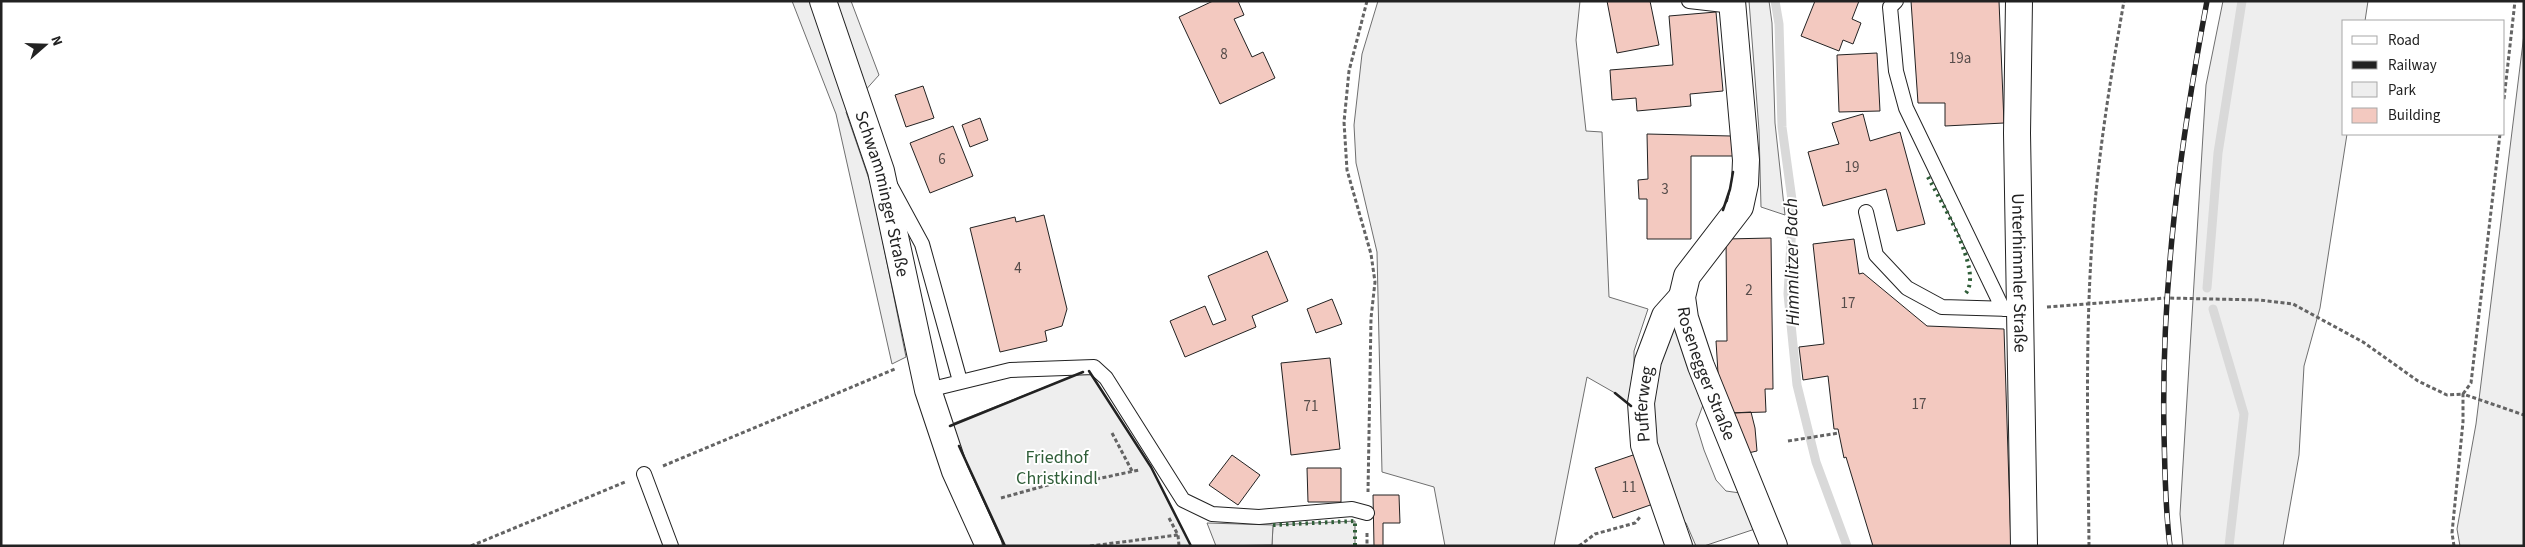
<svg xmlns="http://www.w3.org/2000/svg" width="2525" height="547" font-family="'Source Sans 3',sans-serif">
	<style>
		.green { fill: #eee; stroke: #6f6f6f }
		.parking { fill: #ededed; stroke: #6f6f6f }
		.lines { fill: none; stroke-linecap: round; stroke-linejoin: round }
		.stream { stroke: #d9d9d9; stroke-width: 9 }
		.building { fill: #f3c9c0; stroke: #222 }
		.lane-casing { stroke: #222; stroke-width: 16 }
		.street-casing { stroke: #222; stroke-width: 28 }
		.path { stroke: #646464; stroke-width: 3; stroke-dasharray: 4 2.5; stroke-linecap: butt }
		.lane { stroke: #fff; stroke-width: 14 }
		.street { stroke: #fff; stroke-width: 26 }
		.rail-casing { stroke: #222; stroke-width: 5.5 }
		.rail { stroke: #fff; stroke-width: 4; stroke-dasharray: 11; stroke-linecap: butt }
		.hedge { stroke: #2f5e38; stroke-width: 4; stroke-dasharray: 2.5 4; stroke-linecap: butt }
		.wall { stroke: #222; stroke-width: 2.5 }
		.labels { text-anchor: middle; stroke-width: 4; stroke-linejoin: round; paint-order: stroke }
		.number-label { font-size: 15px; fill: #564c4a }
		.street-label { font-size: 18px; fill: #222; stroke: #fff }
		.park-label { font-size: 18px; fill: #2f5e38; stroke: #fff }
		.water-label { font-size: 19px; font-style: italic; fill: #222; stroke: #fff }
	</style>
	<rect width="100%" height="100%" fill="#fff"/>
	<!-- green -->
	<path class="green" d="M792,1h59l28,74 -33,37 26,76 34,169 -14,7 -56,-250z
		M1378,1h202l-4,39 10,91 16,1 7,165 39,12 -14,42v58l-19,-16 -28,-16 -33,169h-109l-11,-59 -52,-15 -5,-220 -21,-89 -2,-38 8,-71z
		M1749,1h20l3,22 3,100 10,92 -24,-8 -2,-77z
		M2223,1h145l-3,20h-21v113h3l-27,174 -16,58 -5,89 -16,91h-100l-3,-32 26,-429z
		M2524,34v512h-64l-3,-17 19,-105z
		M1674,321l29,84 -7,19 8,26 12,30 10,11 14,2 15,36 -51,17h-8l-10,-23 -9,-9 -26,-84 2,-48z
		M1088,370l63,97 40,79h-186l-56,-121z
		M1355,521v25h-116l33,-1 1,-20z"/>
	<!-- parking -->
	<path class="parking" d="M1207,523l66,2 -1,20 -56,1z"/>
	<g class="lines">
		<!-- stream -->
		<path class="stream" d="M1775,1l4,23 3,103 11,80 -5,87 9,91 19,77 31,84
			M2207,288l11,-135 24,-152
			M2213,309l31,105 -15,132"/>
	</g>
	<!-- building -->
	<path class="building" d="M1213,1h25l6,14 -10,4 18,38 11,-5 12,26 -55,26 -41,-87z
		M1607,1h43l9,44 -42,8z
		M1815,1h44l-7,18 9,4 -8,21 -10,-4 -4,11 -38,-15z
		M1911,1h88l5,122 -59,3v-23h-27z
		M1716,12l7,79 -33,3 1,12 -54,5 -1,-13 -24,2 -2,-30 63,-5 -4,-49z
		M1877,53l3,58 -41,1 -2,-57z
		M923,86l11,32 -28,9 -11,-32z
		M1863,114l7,27 30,-9 25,92 -28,7 -11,-42 -63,17 -15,-54 31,-8 -7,-21z
		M980,118l8,22 -18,7 -8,-22z
		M953,126l20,50 -43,17 -20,-50z
		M1647,134l84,2 2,20h-42v83h-44v-40h-8l-1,-19 10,-1z
		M1044,215l23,94 -5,17 -17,5 2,10 -47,11 -30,-124 45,-11 1,5z
		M1771,238l2,151h-8l1,23 -34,1 -14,-40 -2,-32h11l-1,-102z
		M1854,239l5,35 4,-1 64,53 77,3 7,217h-138l-27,-89 -2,1 -6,-29h-4l-6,-53 -25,4 -4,-33 25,-3 -11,-100z
		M1267,251l21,50 -36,15 4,11 -71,30 -15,-36 35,-15 8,19 13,-5 -18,-44z
		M1332,299l10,25 -26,9 -9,-24z
		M1330,358l10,91 -49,6 -10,-92z
		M1751,412l4,16 2,23 -9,2 -16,-40z
		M1639,453l17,50 -43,15 -18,-50z
		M1232,455l28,20 -22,30 -29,-20z
		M1307,468h34v34h-33z
		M1373,495h26l1,28h-17v23h-9z"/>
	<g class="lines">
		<!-- lane casing -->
		<g class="lane-casing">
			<path id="lane" d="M1689,1l44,5
				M1896,1l-6,6 6,64 10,37 97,201
				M890,185l32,59 38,137
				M1866,212l10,43 31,33 35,19 69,2
				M928,390l82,-20 84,-3 12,11 77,122 29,14 47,3 93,-8 15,4
				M644,474l27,72"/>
		</g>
		<!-- street casing -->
		<g class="street-casing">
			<g id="street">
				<path id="s1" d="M823,1l58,170 47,219 27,81 34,75"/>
				<path id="s2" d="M1732,1l14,159 -1,24 -5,23 -53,69 -5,21 3,21 16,48 73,180"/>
				<path id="s3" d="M2019,1l-2,132 7,413"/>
				<path id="s4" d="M1679,546l-35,-101 -3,-42 7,-42 17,-45 17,-19"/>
			</g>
		</g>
		<!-- path -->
		<path class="path" d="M1367,1l-18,70 -5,51 3,48 24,84 4,28 -4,36 -3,174
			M2504,99l11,-98
			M2047,307l119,-9 94,2 33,4 70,38 55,39 29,14 16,-1 8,-11 29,-249
			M1112,433l20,38
			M1788,441l51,-8
			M663,466l232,-97
			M1001,498l54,-15h23l61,-13
			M1169,518l9,17 1,11
			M1367,533v13
			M471,546l154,-64
			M1090,546l88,-11
			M1579,546l16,-12 40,-11 5,-6
			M2089,546c-1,-101 -4,-203 3,-304 5,-81 18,-161 32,-241
			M2454,546l-2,-13 11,-111v-28l61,21"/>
		<!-- lane -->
		<use href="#lane" class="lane"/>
		<!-- street -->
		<use href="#street" class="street"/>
		<!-- rail casing -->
		<g class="rail-casing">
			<path id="rail" d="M2170,546c-5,-38 -5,-75 -6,-113 -3,-146 16,-289 43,-432"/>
		</g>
		<!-- rail -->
		<use href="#rail" class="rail"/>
		<!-- hedge -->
		<path class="hedge" d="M1928,177c12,23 57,96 37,117
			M1273,525l82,-4v25"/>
		<!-- wall -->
		<path class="wall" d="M1723,210l7,-21 3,-17
			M1089,371l62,96 40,79
			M1615,393l16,13
			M950,426l133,-54
			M959,446l46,100"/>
	</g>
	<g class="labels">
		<!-- number labels -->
		<g class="number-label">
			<text x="1224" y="59">8</text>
			<text x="1960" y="63">19a</text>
			<text x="942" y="164">6</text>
			<text x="1852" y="172">19</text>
			<text x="1665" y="194">3</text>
			<text x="1018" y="273">4</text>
			<text x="1749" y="295">2</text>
			<text x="1848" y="308">17</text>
			<text x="1919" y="409">17</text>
			<text x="1311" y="411">71</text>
			<text x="1629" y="492">11</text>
		</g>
		<!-- street labels -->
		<g class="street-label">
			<text dy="6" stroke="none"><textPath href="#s1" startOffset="202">Schwamminger Straße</textPath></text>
			<text dy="6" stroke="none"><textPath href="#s3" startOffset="272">Unterhimmler Straße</textPath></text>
			<text dy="6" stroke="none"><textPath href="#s2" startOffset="396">Rosenegger Straße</textPath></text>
			<text dy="6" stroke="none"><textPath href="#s4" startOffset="148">Pufferweg</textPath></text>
		</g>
		<!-- park labels -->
		<g class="park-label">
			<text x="1057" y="463">Friedhof<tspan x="1057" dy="21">Christkindl</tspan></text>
		</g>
		<!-- water labels -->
		<g class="water-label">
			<text transform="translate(1791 262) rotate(-91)" y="7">Himmlitzer Bach</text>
		</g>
	</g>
	<!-- border -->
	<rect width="2525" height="547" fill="none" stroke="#222222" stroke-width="5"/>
	<!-- legend -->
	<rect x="2342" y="20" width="162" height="115" fill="#ffffff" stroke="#a7a7a7"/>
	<rect x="2352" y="36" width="25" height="8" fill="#ffffff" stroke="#a7a7a7"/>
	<text x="2388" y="45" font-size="15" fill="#222222">Road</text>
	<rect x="2352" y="61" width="25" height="8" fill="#222222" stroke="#a7a7a7"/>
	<text x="2388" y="70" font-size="15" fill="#222222">Railway</text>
	<rect x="2352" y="82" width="25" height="15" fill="#eeeeee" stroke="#a7a7a7"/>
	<text x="2388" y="95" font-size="15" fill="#222222">Park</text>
	<rect x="2352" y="108" width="25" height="15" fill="#f3c9c0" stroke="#a7a7a7"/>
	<text x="2388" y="120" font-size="15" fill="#222222">Building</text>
	<!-- north arrow -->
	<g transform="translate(45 45) rotate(70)" stroke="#ffffff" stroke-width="4" paint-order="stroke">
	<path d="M0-4L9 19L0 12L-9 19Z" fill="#222222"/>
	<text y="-8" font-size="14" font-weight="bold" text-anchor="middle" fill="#222222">N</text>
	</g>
</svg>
